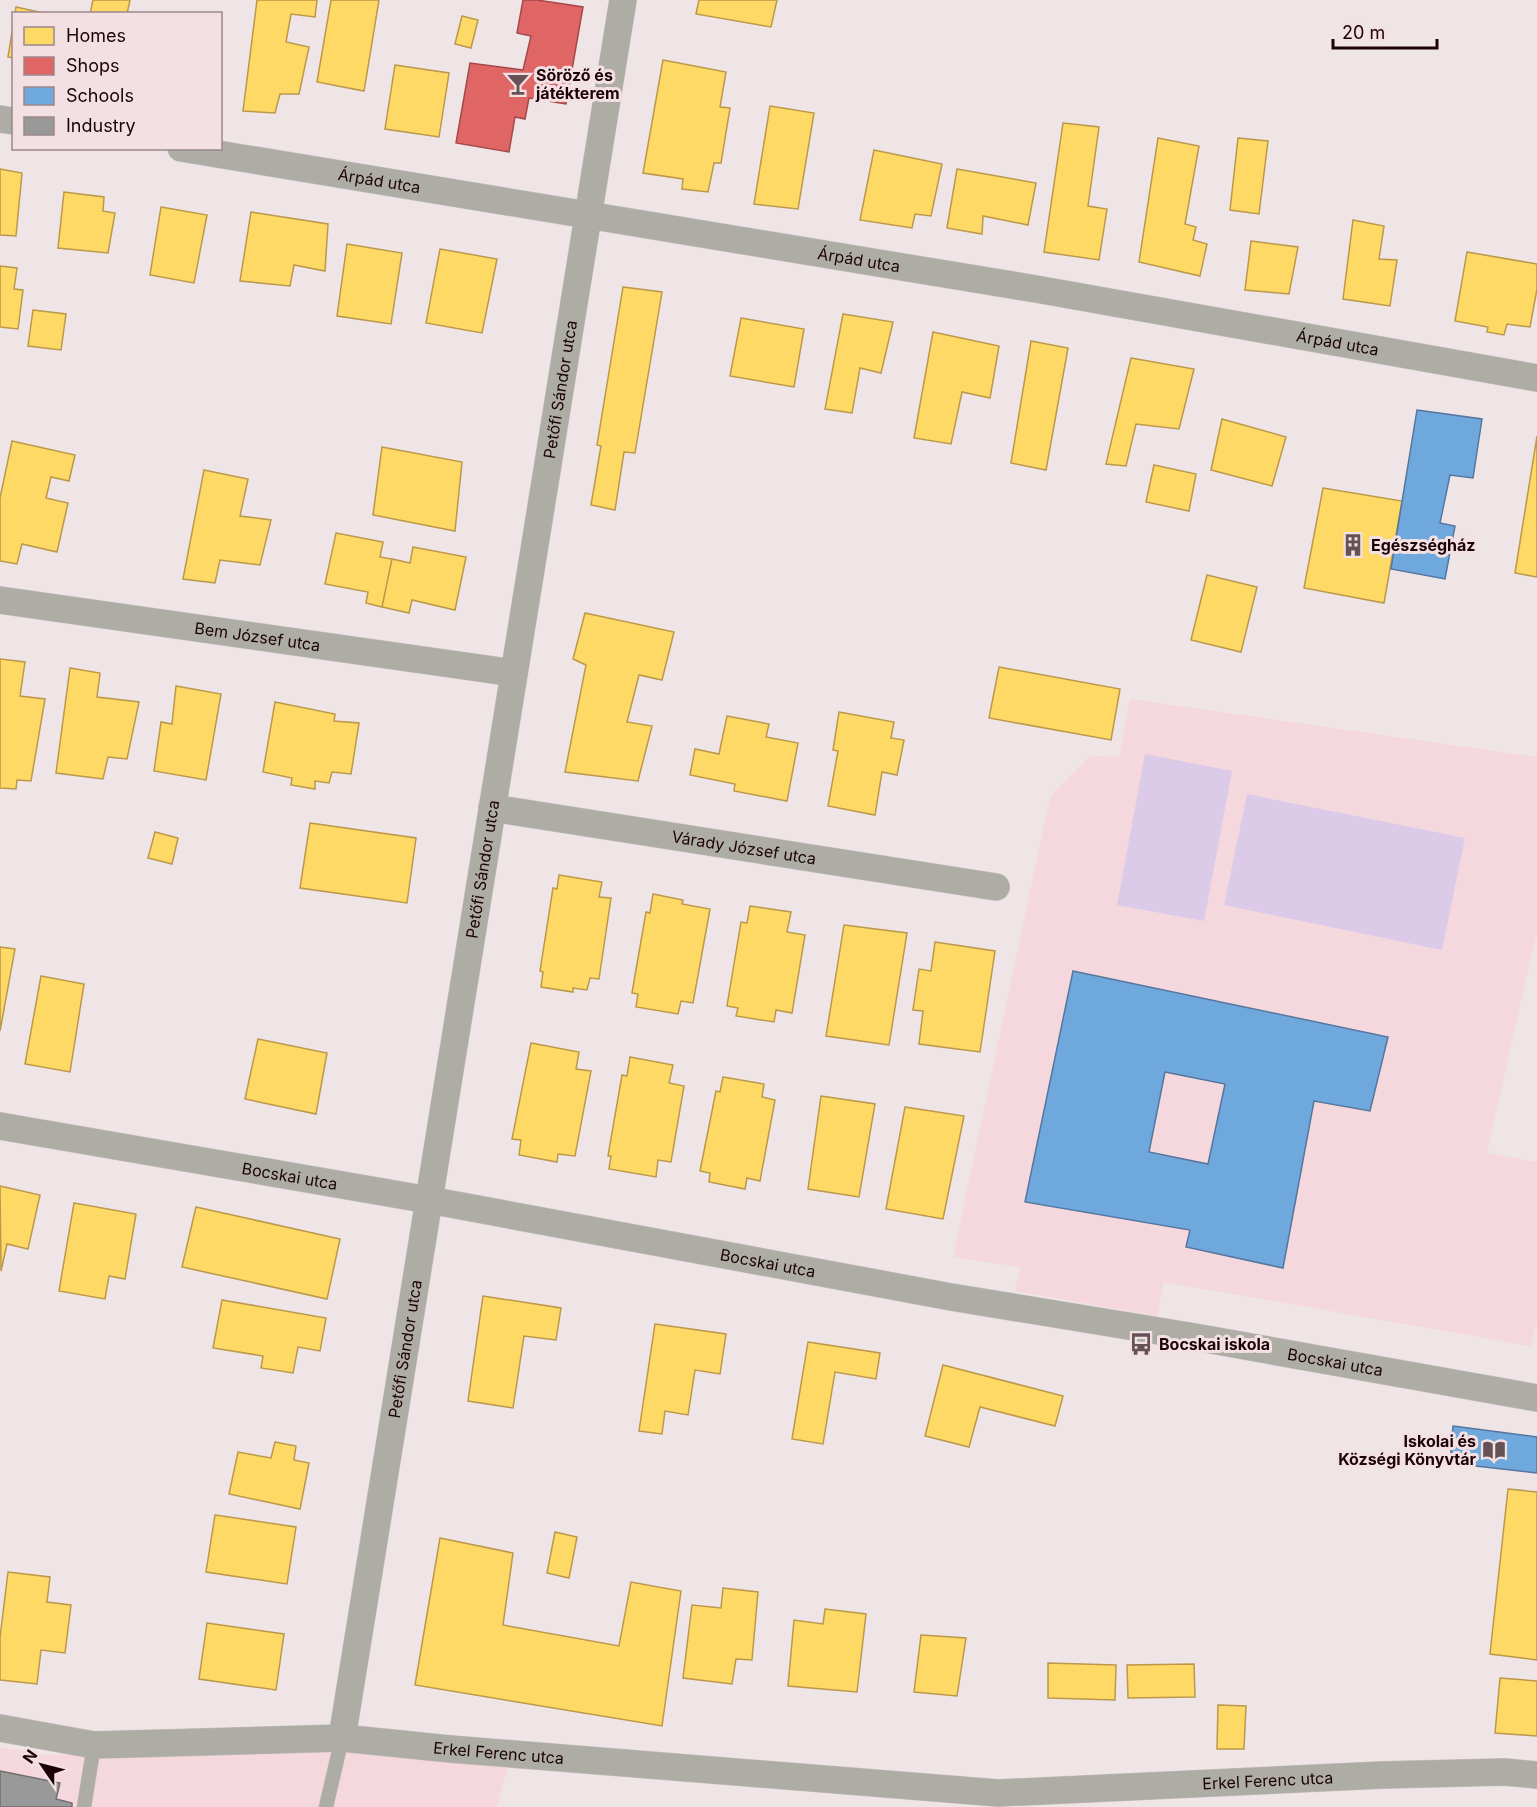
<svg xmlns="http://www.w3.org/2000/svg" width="1537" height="1807" font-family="Inter,sans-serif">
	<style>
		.built { fill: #f4d8de }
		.green { fill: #dbcae8 }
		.homes { fill: #ffd966; stroke: #bb984a; stroke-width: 1.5 }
		.shops { fill: #e06666; stroke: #a6484a; stroke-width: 1.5 }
		.schools { fill: #6fa8dc; stroke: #56769d; stroke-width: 1.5; fill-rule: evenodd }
		.industry { fill: #999; stroke: #746c6e; stroke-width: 1.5 }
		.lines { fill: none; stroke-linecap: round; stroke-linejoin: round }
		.service-casing { stroke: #cdc1c3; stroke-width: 15 }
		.minor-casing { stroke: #cdc1c3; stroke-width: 28 }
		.service { stroke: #adada5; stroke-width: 14 }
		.minor { stroke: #adada5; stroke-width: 27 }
		.labels { text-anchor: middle; stroke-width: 6; stroke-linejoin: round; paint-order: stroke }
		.poi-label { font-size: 16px; font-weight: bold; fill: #1d0209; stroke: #f3e0e3; text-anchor: start }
		.street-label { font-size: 16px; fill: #1d0209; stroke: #f3e0e3 }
	</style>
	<rect width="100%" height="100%" fill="#efe4e6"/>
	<!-- built -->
	<path class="built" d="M1130,699l407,58v173l-50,223 50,9v158l-6,26 -367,-64 -7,34 -142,-25 5,-24 -67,-10 97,-460 41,-41 28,1z
		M371,1741l140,13 -14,53h-497v-60l44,8z"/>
	<!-- green -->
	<path class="green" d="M1145,754l87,17 -28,150 -87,-16z
		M1247,794l218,44 -23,112 -218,-45z"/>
	<!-- homes -->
	<path class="homes" d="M93,0h37l-3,14h-37z
		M257,0h60l-2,17 -24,-3 -5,28 23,5 -10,47h-19l-5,19 -32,-2z
		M331,0h48l-15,91 -47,-9z
		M699,0h78l-6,27 -75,-13z
		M16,7l32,7h-33z
		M462,16l16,4 -7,28 -16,-4z
		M14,20v38l-6,-1z
		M663,60l63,12 -6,35 10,1 -9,55h-7l-6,29 -26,-3 1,-10 -40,-6z
		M395,65l54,8 -10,64 -54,-8z
		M770,106l44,7 -16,96 -44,-5z
		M1063,123l36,4 -11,79 19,3 -8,51 -55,-8z
		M1158,138l41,8 -14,78 11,3 -3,13 14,4 -7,32 -61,-14z
		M1238,138l30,3 -9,73 -29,-4z
		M874,150l68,14 -11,52 -16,-2 -3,14 -52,-8z
		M0,169l22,4 -6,63 -16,-1z
		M957,169l79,14 -8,42 -45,-9 -1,18 -35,-6z
		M64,192l40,5 -1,14 12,2 -7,40 -50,-5z
		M161,207l46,8 -13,68 -44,-8z
		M251,212l77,12 -3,47 -31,-6 -4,21 -50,-5z
		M1353,220l31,6 -5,33 18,1 -7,46 -47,-7z
		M1251,241l47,6 -9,47 -44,-4z
		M347,244l55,9 -11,71 -54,-8z
		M440,249l57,10 -15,74 -56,-10z
		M1467,252l70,12v25l-7,38 -23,-3 -3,11 -17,-3 1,-5 -33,-6z
		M0,266l17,2 -3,21 9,1 -5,39 -18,-2z
		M623,287l39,5 -27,161 -11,-1 -9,58 -24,-5 10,-59 -4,-1z
		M33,310l33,4 -5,36 -33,-4z
		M843,314l50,8 -12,51 -21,-5 -8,45 -27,-4z
		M741,318l63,11 -10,58 -64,-11z
		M933,332l66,14 -9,52 -28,-6 -11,52 -37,-6z
		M1031,341l37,7 -22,122 -35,-7z
		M1131,358l63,11 -15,60 -43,-5 -10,42 -20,-2z
		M1222,419l64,18 -14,49 -61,-16z
		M1537,436v141l-22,-4z
		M12,441l63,14 -6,26 -18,-4 -5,21 22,5 -11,49 -35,-8 -5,20 -17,-3v-63z
		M382,447l80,15 -7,69 -82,-16z
		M1154,465l42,9 -7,37 -43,-9z
		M204,470l44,9 -8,37 31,4 -11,45 -40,-5 -5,23 -32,-4z
		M1323,488l79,13 -18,102 -80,-15z
		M336,533l47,9 -3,15 12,2 -10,48 -16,-4 2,-11 -43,-8z
		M413,547l53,10 -11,53 -43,-10 -3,13 -27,-6 10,-48 18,4z
		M1207,575l50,12 -16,65 -50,-12z
		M585,613l89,19 -12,48 -23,-5 -12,47 25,4 -14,55 -73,-9 21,-107 -13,-6z
		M0,659l25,3 -5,34 25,3 -14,82 -14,-1 -1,9 -16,-1z
		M999,667l121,22 -9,51 -122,-22z
		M70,668l30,5 -3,24 42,5 -12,57 -19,-2 -5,22 -47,-6z
		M176,686l45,8 -15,86 -52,-9 7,-49 11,2z
		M275,702l60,12 -1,7 25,2 -8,51 -19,-2 -3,11 -14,-2v8l-24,-4 1,-7 -29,-6z
		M839,712l55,10 -3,16 13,2 -7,35 -15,-3 -7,43 -47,-9 10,-55 -5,-1z
		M727,716l42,8 -3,13 32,6 -11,58 -53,-10 1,-7 -45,-9 5,-26 24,5z
		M310,823l106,15 -9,65 -107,-15z
		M155,832l23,6 -6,26 -24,-6z
		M559,875l43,7 -3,15 12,1 -12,81 -9,-1 -3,12 -14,-2v4l-32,-5 2,-15 -3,-1 13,-83 4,1z
		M653,894l30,6 -1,4 28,5 -17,94 -12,-2 -3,13 -42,-7 2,-13 -6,-1 14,-81 4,1z
		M750,906l41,6 -4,20 18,3 -13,78 -16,-3 -2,12 -38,-6 2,-8 -11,-2 14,-84 6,1z
		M844,925l63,8 -18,112 -63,-9z
		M935,942l60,9 -15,101 -61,-8 4,-33 -10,-1 6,-41 12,2z
		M0,947l15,2 -15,82z
		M41,976l43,8 -14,88 -45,-8z
		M258,1039l69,14 -11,61 -71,-15z
		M531,1043l48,9 -3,17 15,2 -16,85 -17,-2 -1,8 -38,-7 2,-15 -9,-1z
		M630,1057l43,8 -4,18 15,3 -13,76 -13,-2 -2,17 -47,-8 2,-13h-3l14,-81 5,1z
		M723,1077l41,7 -2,13 13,3 -15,81 -13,-3 -2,11 -36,-7 1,-9 -10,-2 16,-80 4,1z
		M821,1096l54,8 -16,93 -51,-8z
		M905,1107l59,9 -21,103 -57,-10z
		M0,1186l40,9 -12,54 -21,-5 -6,27z
		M74,1203l62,11 -11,65 -16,-3 -4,23 -46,-8z
		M196,1207l144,32 -13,60 -145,-32z
		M483,1296l78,12 -5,32 -32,-4 -11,72 -45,-7z
		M222,1300l104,18 -6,33 -22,-4 -5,26 -32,-5 2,-12 -50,-8z
		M655,1324l71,10 -6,40 -25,-4 -7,45 -23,-4 -3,23 -23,-3z
		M808,1342l72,11 -4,26 -41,-7 -12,72 -31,-5z
		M943,1365l120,31 -8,30 -75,-19 -11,40 -44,-11z
		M275,1442l21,4 -2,14 15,3 -9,46 -71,-15 9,-42 33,6z
		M1508,1489l29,3v168l-47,-6z
		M215,1515l81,12 -9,57 -81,-12z
		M555,1532l22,5 -8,41 -22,-5z
		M440,1538l73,15 -10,72 116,21 12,-64 50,9 -19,135 -247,-41z
		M8,1572l42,5 -3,25 24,3 -6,48 -24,-3 -4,34 -37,-4v-42z
		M723,1588l35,4 -6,68 -16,-1 -4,25 -49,-6 9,-73 29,3z
		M825,1609l41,5 -9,78 -69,-6 6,-66 29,4z
		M207,1623l77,11 -8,56 -77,-11z
		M921,1635l45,3 -9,58 -43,-4z
		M1048,1663l68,2 -1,35 -67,-2z
		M1194,1664l1,33 -67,1 -1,-33z
		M1500,1678l37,3v55l-42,-3z
		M1218,1705l28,1 -2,43h-27z"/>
	<!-- shops -->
	<path class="shops" d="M523,0h14l46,7 -17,97 -37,-6 -4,21 -10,-2 -6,35 -53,-9 14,-80 53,7 8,-34 -14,-3z"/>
	<!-- schools -->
	<path class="schools" d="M1417,410l65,9 -9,59 -23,-3 -10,48 15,3 -10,53 -54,-10z
		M1073,971l315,66 -18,74 -56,-10 -31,167 -97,-21 4,-17 -165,-28zM1165,1072l60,12 -17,80 -59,-12z
		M1453,1426l84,11v36l-87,-10z"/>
	<!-- industry -->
	<path class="industry" d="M0,1771l60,12 -4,16 16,4v4h-72z"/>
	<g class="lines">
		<!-- service casing -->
		<g class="service-casing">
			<path id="service" d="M84,1807l10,-62
				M326,1807l16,-69"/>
		</g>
		<!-- minor casing -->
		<g class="minor-casing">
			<g id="minor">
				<path d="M0,119l14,2"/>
				<path id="s1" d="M181,148l855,141 501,89"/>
				<path id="s2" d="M0,600l514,73"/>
				<path id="s3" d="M492,808l504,79"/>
				<path id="s4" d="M0,1126l429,74 522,97 238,39 348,62"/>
				<path id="s5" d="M0,1728l94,17 248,-7 108,11 548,44 384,-18 123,-3 32,3"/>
				<path id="s6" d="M342,1738l281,-1738"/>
			</g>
		</g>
		<!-- service -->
		<use href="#service" class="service"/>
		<!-- minor -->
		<use href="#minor" class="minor"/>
	</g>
	<!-- icons -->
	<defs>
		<g id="bar-bare" transform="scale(1.8)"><path d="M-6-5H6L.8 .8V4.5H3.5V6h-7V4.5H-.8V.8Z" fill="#665156" stroke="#f3e0e3" stroke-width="2.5" paint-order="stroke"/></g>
		<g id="building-bare" transform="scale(1.8)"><path d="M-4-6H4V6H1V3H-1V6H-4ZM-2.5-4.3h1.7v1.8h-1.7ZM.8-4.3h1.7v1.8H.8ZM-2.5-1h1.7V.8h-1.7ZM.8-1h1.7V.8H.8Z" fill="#665156" stroke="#f3e0e3" stroke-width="2.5" paint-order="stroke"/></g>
		<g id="bus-bare" transform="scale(1.8)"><path d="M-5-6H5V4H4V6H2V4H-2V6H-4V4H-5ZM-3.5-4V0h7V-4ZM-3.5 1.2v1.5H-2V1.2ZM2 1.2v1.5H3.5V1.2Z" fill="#665156" stroke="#f3e0e3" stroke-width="2.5" paint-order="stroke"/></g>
		<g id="library-bare" transform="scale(1.8)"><path d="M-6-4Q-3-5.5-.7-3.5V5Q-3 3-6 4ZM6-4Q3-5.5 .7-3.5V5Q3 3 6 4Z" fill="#665156" stroke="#f3e0e3" stroke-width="2.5" paint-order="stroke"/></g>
	</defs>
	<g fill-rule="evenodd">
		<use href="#bar-bare" x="518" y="84"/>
		<use href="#building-bare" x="1353" y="545"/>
		<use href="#bus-bare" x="1141" y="1344"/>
		<use href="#library-bare" x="1494" y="1450"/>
	</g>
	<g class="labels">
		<!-- poi labels -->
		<g class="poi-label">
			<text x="536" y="81">Söröző és<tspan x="536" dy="18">játékterem</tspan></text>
			<text x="1371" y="551">Egészségház</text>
			<text x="1159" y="1350">Bocskai iskola</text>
			<text x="1476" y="1447" text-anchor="end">Iskolai és<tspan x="1476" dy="18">Községi Könyvtár</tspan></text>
		</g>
		<!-- street labels -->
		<g class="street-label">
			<text dy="6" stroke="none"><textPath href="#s1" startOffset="201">Árpád utca</textPath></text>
			<text dy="6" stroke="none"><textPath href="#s1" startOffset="687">Árpád utca</textPath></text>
			<text dy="6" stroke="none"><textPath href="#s1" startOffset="1173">Árpád utca</textPath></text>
			<text dy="6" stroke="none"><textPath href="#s6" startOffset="1366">Petőfi Sándor utca</textPath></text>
			<text dy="6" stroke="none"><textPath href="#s2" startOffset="260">Bem József utca</textPath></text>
			<text dy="6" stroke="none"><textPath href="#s3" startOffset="255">Várady József utca</textPath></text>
			<text dy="6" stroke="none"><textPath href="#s6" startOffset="880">Petőfi Sándor utca</textPath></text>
			<text dy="6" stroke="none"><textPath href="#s4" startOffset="294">Bocskai utca</textPath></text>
			<text dy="6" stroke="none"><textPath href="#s4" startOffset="780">Bocskai utca</textPath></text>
			<text dy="6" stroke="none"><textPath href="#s6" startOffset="394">Petőfi Sándor utca</textPath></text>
			<text dy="6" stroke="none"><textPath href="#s4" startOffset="1356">Bocskai utca</textPath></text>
			<text dy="6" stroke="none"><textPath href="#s5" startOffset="501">Erkel Ferenc utca</textPath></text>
			<text dy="6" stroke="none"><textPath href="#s5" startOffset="1272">Erkel Ferenc utca</textPath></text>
		</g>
	</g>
	<!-- legend -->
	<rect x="12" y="12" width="210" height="138" fill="#f3e0e3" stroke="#9d878c" stroke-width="1.5"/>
	<rect x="24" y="27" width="30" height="18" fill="#ffd966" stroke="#9d878c" stroke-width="1.5"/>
	<text x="66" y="42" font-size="18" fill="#1d0209">Homes</text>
	<rect x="24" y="57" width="30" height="18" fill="#e06666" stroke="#9d878c" stroke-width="1.5"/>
	<text x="66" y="72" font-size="18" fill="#1d0209">Shops</text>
	<rect x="24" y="87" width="30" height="18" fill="#6fa8dc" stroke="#9d878c" stroke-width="1.5"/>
	<text x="66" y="102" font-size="18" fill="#1d0209">Schools</text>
	<rect x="24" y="117" width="30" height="18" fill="#999999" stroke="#9d878c" stroke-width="1.5"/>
	<text x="66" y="132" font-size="18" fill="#1d0209">Industry</text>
	<!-- north arrow -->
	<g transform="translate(42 1765) rotate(305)" stroke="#f3e0e3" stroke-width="4.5" paint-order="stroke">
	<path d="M0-4.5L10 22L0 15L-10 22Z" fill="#1d0209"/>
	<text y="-9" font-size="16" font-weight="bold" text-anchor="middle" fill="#1d0209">N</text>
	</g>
	<!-- scale -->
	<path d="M1333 39v9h104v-9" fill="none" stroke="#1d0209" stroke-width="3"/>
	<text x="1342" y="39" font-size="18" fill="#1d0209" stroke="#f3e0e3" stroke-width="4.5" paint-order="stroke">20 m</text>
</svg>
